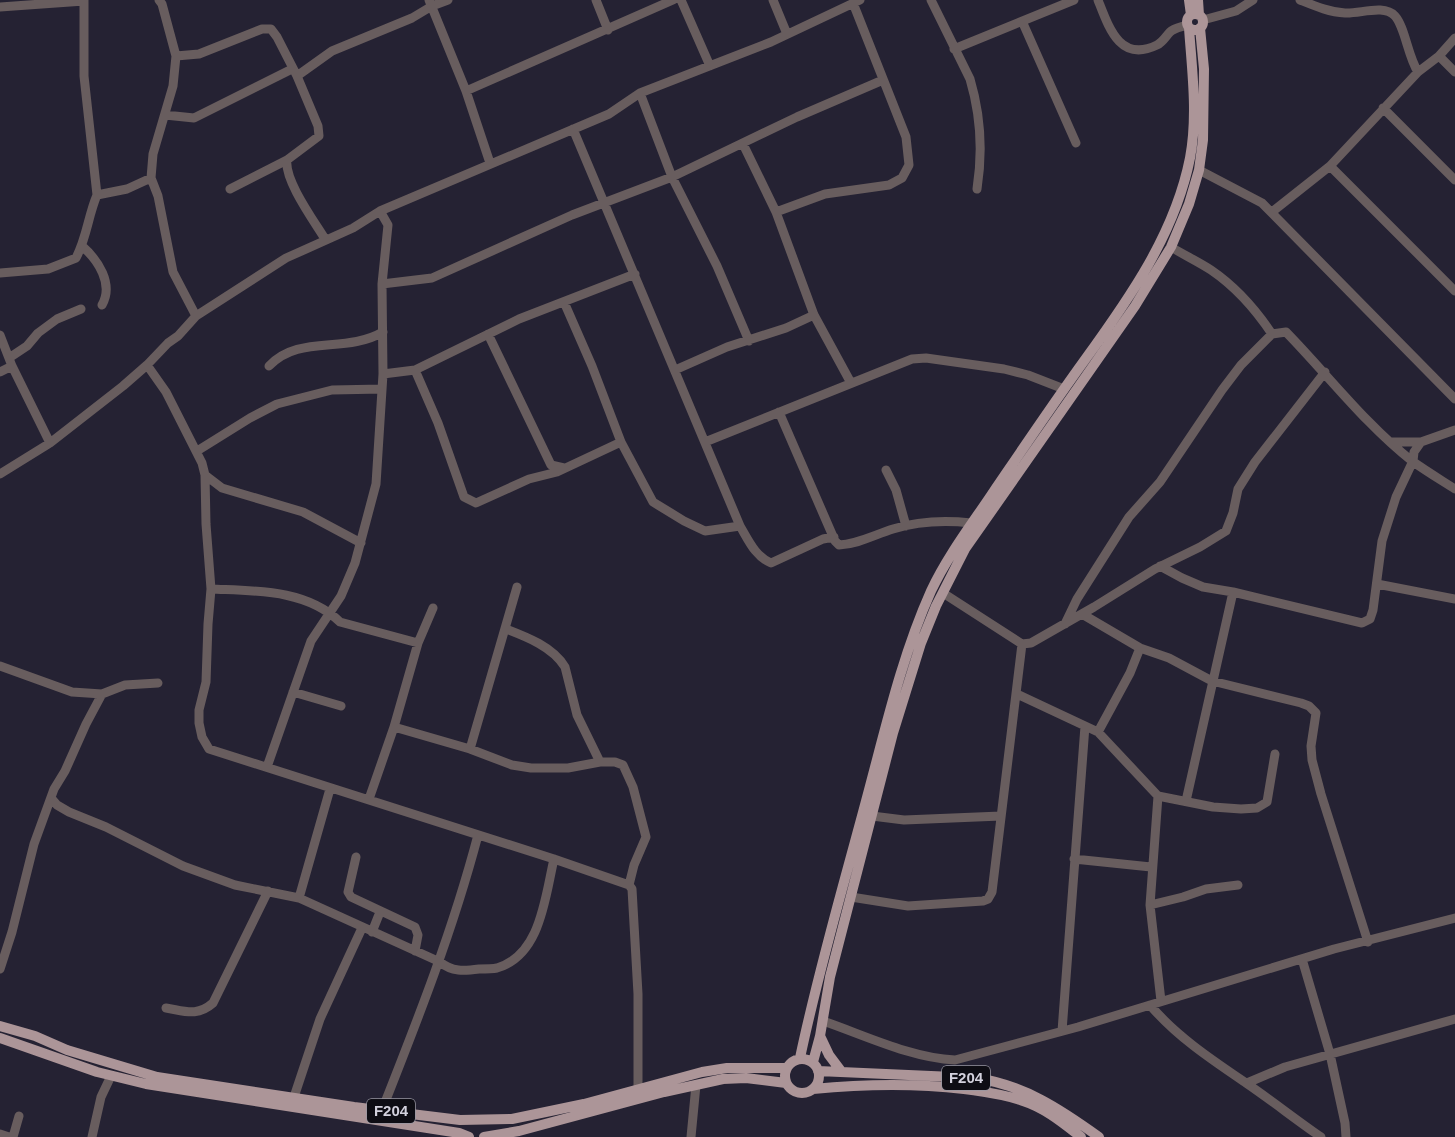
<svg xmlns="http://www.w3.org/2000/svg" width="1455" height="1137" font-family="Helvetica,sans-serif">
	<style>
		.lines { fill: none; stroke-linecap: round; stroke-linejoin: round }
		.minor { stroke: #685d5e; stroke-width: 9 }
		.major { stroke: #ac9598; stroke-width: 10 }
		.labels { text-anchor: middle; stroke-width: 4.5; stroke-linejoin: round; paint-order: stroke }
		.shield { fill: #0e0d14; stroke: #9896a1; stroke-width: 1.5 }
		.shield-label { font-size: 15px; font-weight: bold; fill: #d3d1dd }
	</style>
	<rect width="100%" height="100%" fill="#252233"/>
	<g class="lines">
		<!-- minor -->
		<path class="minor" d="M159,0l3,4 14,52 -3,30 -20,68 -2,24 7,18 15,76 23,44
			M429,0l37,91 24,72
			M596,0l12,30
			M681,0l29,66
			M773,0l14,34
			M931,0l39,79c11,37 13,72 7,110
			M1098,0c11,28 22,63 59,45 6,-3 9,-9 13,-13 4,-4 12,-5 17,-7
			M1300,0c15,6 29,12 45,13 15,1 39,-9 50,3 10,11 13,41 23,56
			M0,7l84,-6
			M1203,20l33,-9 17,-11
			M1022,21l54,122
			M954,49l120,-49
			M176,56l23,-2 63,-25h9l6,8 20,39
			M1439,56l16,16
			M466,91l207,-91
			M640,93l32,84 45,89 32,75
			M1383,108l72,72
			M165,115l29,3 98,-49
			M573,129l167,397c9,15 15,30 31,37l52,-24 11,-2
			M743,144l33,68 38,103 37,68
			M1330,166l125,125
			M1199,170l63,33 193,196
			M230,189l57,-29
			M97,195l30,-6 24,-11
			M776,212l49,-18 64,-9 13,-7 7,-13 -3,-28 -53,-134
			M1272,212l58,-46 88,-94 21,-16 16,-18
			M325,239c-11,-18 -41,-59 -38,-79l32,-24 -1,-10 -21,-50 35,-25 80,-33 20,-12 16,-6
			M82,246c16,14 32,38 20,59
			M1171,247c13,8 28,15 40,23 25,17 45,40 61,64l14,-2c41,42 79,92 126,129 14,10 29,19 43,28
			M0,273l48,-4 28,-11c11,-21 12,-42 21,-63l-13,-119v-76
			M382,284l50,-6 140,-63 100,-38 125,-60 86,-37
			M564,302l28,64 29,76 32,60 31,19 21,10 35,-5
			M488,334l63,131 13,3
			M0,335l12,31 38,77
			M9,358l18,-12 11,-13 19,-14 24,-10
			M147,365l19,27 36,71 3,12 1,49 5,65 -3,35 -2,58 -7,28v13l3,14 7,12 345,110 75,26 3,4 6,105v94
			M269,366c30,-32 76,-12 114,-34
			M415,370l23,53 26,74 12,6 53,-24 28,-7 64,-30
			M675,370l52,-23 59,-19 28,-13
			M0,372l12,-6
			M383,374l32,-4 104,-51 116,-45
			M779,412l56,129 4,4c19,-1 35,-10 54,-16 26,-8 50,-9 78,-6
			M705,442l207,-83 14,-1 78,11 24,6 36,14
			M1391,442h30l34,-12
			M197,451l53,-33 27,-14 55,-14 50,-1
			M886,470l10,20 10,36
			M0,474l50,-31 73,-57 24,-21 21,-22 10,-7 18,-20 90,-58 67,-30 27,-17 229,-97 31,-21 131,-51 89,-42
			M205,475l17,13 81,24 58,31
			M1160,566l22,12 21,9 30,5 129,31 8,-4 3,-9 9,-69 14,-44 17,-36 1,-9 7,-10
			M1377,584l78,15
			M211,589c44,2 95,0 129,33l78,21
			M943,593l79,51 9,-1 63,-36 61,-38 45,-22 26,-16 7,-18 5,-24 17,-27 70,-90
			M1082,614l58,34
			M1065,624l12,-25 52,-82 31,-35 62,-92 19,-25 31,-31
			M506,629c21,8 47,18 59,38l12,48 23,47
			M0,666l72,26 30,2 23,-9 33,-2
			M293,692l48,14
			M1017,694l81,38 60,64 55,11 28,2 16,-1 10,-6 8,-48
			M394,727l76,22 42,16 19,3h37l32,-6h15l8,3 10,22 13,50 -12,28 -5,20
			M1098,732l32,-59 10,-25 29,10 43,23 89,22 8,3 7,7 -5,33 1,14 9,34 47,148
			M470,749l47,-162
			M267,767l44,-126 30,-45 14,-33 21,-79 7,-110 -1,-90 6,-59 -8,-14
			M1158,796l-8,109 11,96
			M51,798l6,7 12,7 37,15 77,39 52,19 64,13 141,64c12,10 24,9 39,7 6,0 13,0 18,-1 44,-13 48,-71 57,-109
			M369,799l25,-72 24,-84 15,-35
			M1186,801l47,-209
			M872,816l32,4 97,-4
			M356,857l-8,35 3,5 64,30 3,8 -3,16
			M1074,859l77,8
			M851,897l57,9 75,-5 5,-2 4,-7 30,-248
			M299,898l31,-109
			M1150,905l33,-8 23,-8 32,-4
			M372,932l8,-20
			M1302,959l28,95 15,69 1,14
			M0,969l12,-37 22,-88 20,-55 11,-18 21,-47 16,-30
			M1150,1005c26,31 62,55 96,78 25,17 49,36 75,54
			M166,1008c19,3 31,9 47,-5l55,-112
			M823,1021c41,14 88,37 132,39l123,-33 256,-78 121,-31
			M1062,1031l23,-305
			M1247,1083l38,-16 170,-48
			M294,1097l26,-78 42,-91
			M382,1110c36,-91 71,-180 96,-275
			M0,1134l9,3
			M13,1137l6,-21
			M92,1137l9,-40 10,-21
			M691,1137l5,-52"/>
		<!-- major -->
		<path class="major" d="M1189,0l2,15
			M1198,0l1,15
			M1187 22a8 8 0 1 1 16 0a8 8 0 1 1-16 0Z
			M0,1026l35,10 32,14 90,27 197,30 106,13 52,-1 72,-15 118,-32 25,-4h59
			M820,1036l9,19 12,16
			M0,1038l97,34 49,12 313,49 10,4
			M800,1058c18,-86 43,-171 66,-257 19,-70 35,-143 65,-210 17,-36 41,-67 63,-100 30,-44 59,-87 90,-130 45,-62 91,-127 106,-203 8,-43 2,-87 -1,-130
			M785 1076a17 17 0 1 1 34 0a17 17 0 1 1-34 0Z
			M813,1062l7,-26 10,-59 63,-244 28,-90 15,-37 29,-57 170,-243 36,-59 18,-43 10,-34 4,-30 1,-71 -4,-41
			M818,1071l158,7c48,7 84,31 123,59
			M813,1089c50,-5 101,-6 151,0 20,3 40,5 59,12 22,7 40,22 58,36
			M484,1137l35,-6 145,-39 59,-13 23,-1 40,5"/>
	</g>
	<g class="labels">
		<!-- shield labels -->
		<g class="shield">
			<rect x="942" y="1066" width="48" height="24" rx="4.5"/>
			<rect x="367" y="1099" width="48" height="24" rx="4.5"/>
		</g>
		<g class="shield-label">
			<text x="966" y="1083">F204</text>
			<text x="391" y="1116">F204</text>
		</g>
	</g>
</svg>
